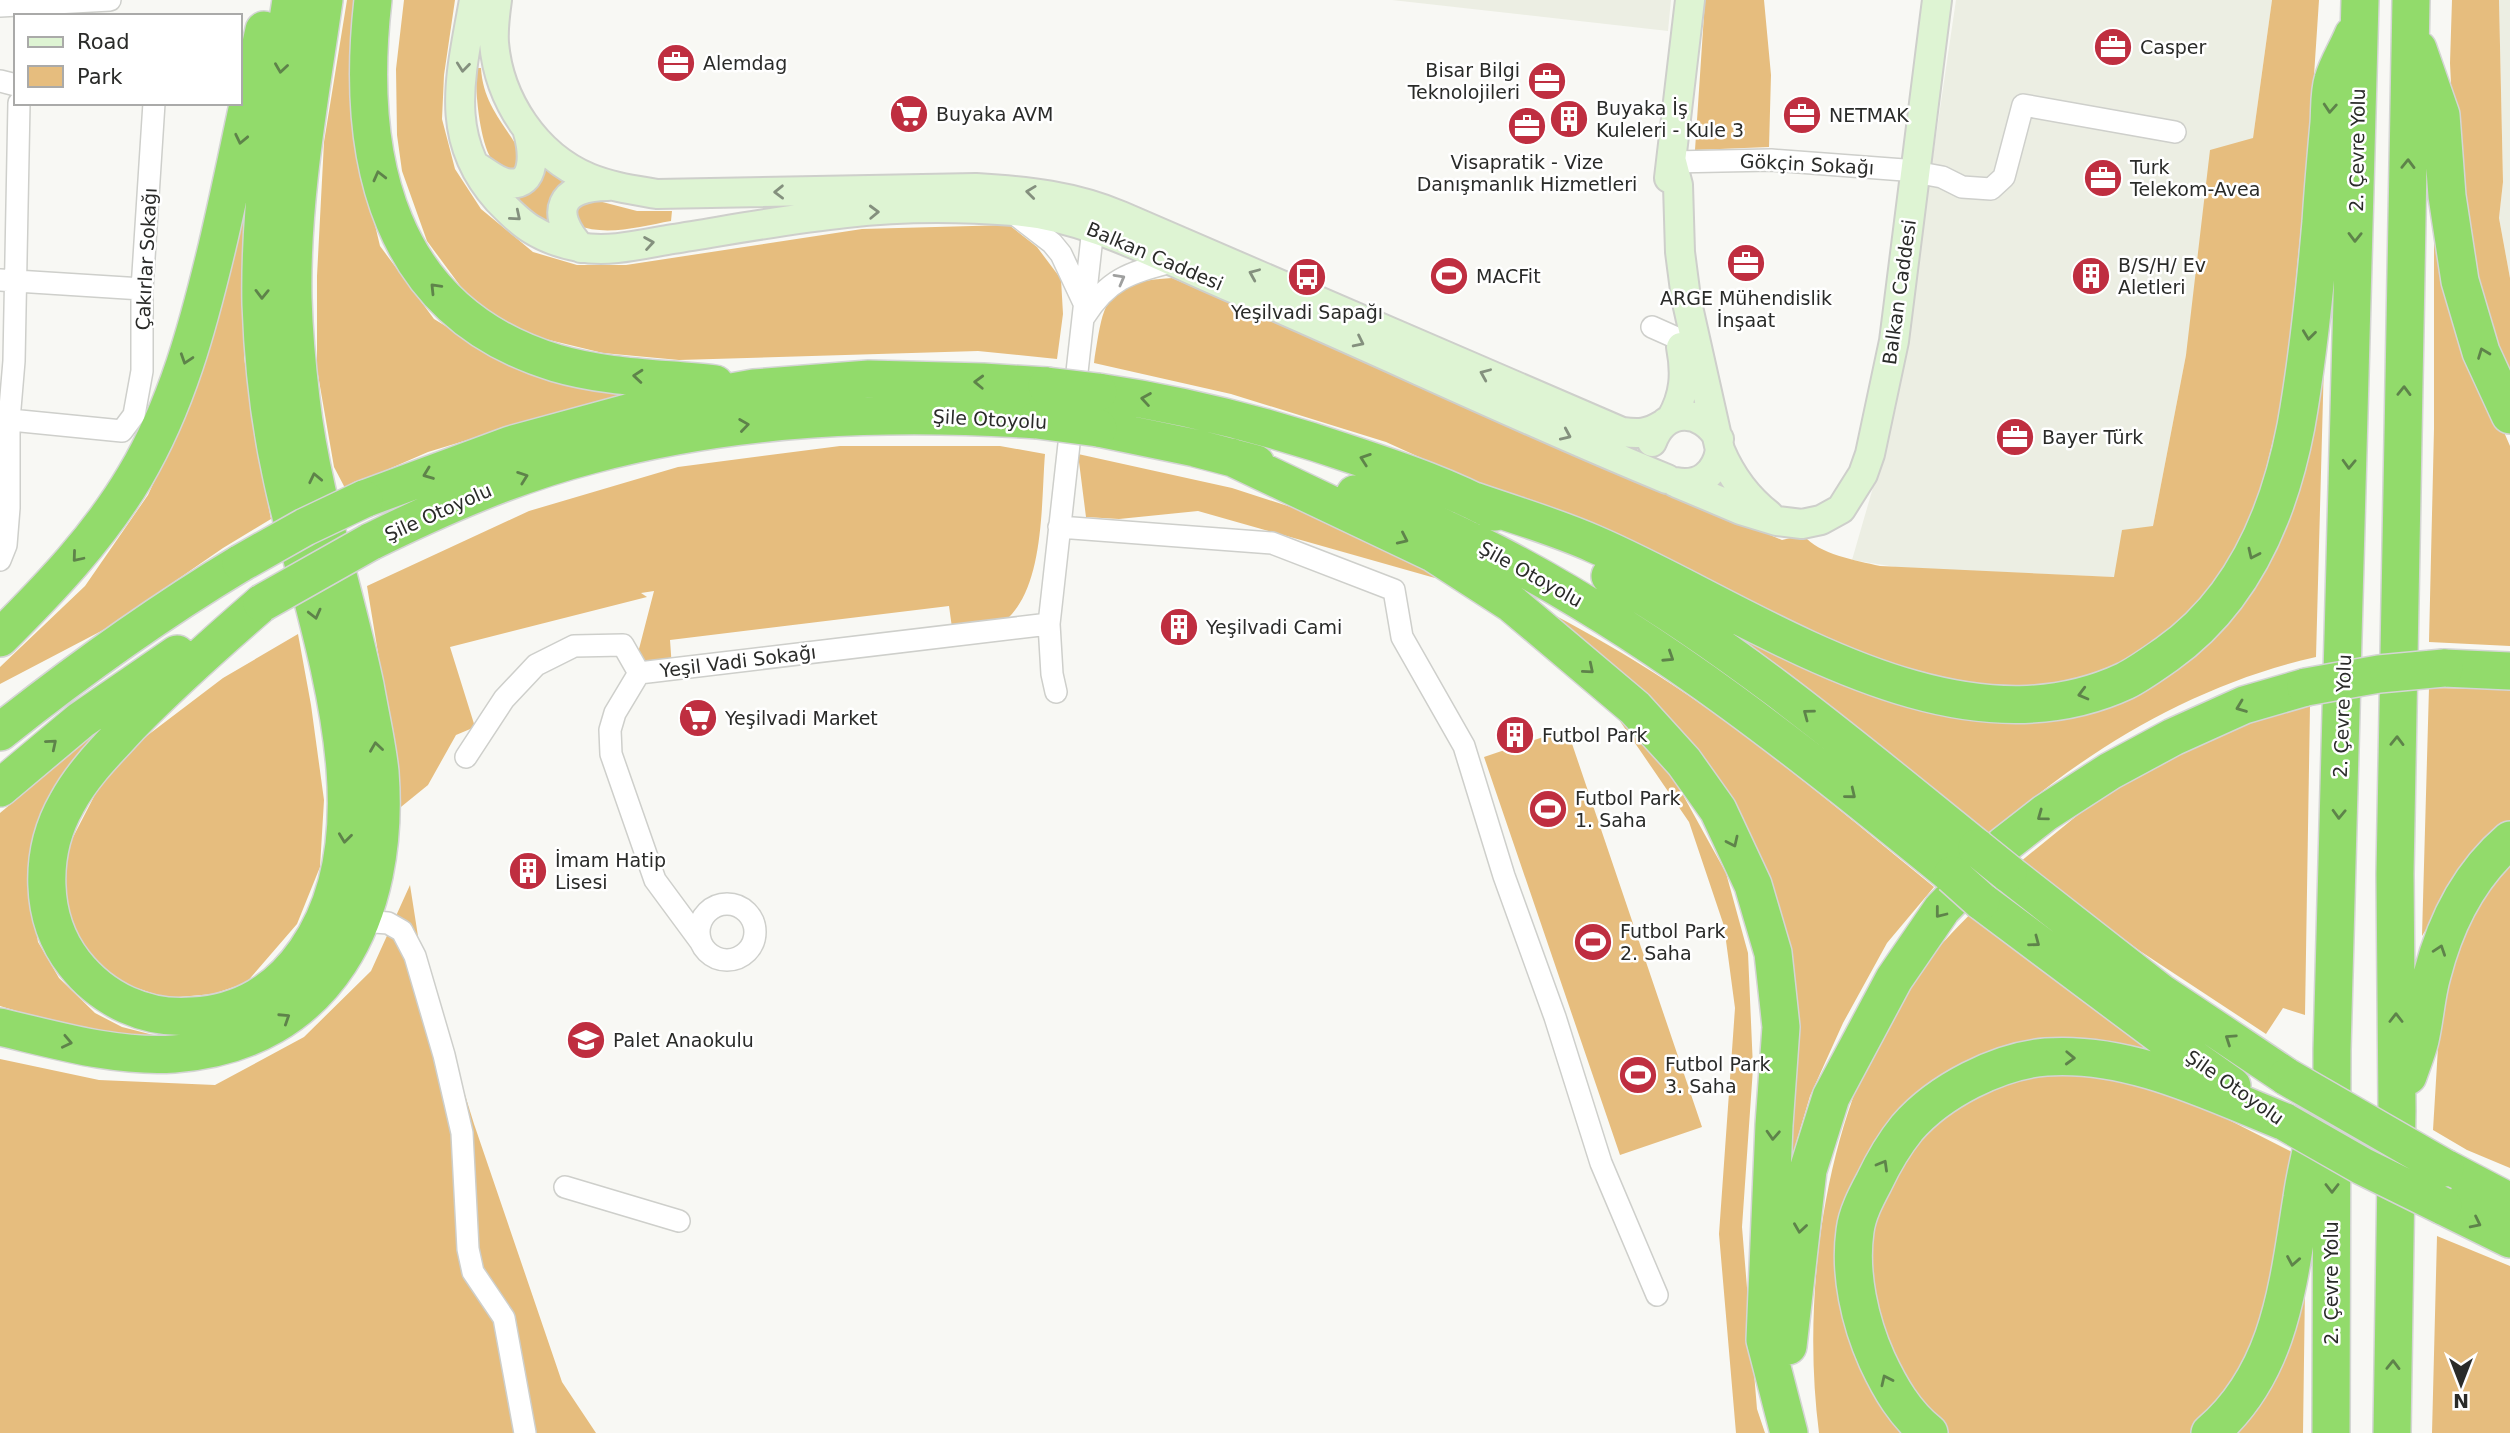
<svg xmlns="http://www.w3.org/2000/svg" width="2510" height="1433" font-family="'DejaVu Sans',sans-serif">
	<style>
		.built { fill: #eceee3 }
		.green { fill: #e6bd7e }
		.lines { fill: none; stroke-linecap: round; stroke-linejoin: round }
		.street-casing { stroke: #cecfcb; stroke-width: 24 }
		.secondary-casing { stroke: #cecfcb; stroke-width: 32 }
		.highway-casing { stroke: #d4d5d4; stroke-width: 40 }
		.street { stroke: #fff; stroke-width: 21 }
		.secondary { stroke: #def4d3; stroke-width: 28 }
		.highway { stroke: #92db6b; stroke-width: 37 }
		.highway-bridge-casing { stroke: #d4d5d4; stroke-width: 40; stroke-linecap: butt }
		.highway-bridge { stroke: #92db6b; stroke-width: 37 }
		.oneway { stroke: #84907e }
		.oneway2 { stroke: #5e834a }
		.oneway3 { stroke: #9fa09f }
		.labels { text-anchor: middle; stroke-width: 5; stroke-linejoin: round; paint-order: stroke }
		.poi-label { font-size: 19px; fill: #2a2b29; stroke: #fff; text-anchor: start }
		.street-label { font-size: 19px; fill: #2a2b29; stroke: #fff }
	</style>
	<rect width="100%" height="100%" fill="#f8f8f4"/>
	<!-- built -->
	<path class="built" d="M1392,0h279l-3,31z
		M1956,0h316l-19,138 -67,217 -33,171 -39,51 -212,-9 -50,-8 44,-152z
		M2499,0h11v278l-11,-60 4,-36z"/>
	<!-- green -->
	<path class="green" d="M347,0h13l-6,78 2,67 24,101 54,73 66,40 145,31 -86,22 -131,40 -83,36 -11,-21 -17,-98v-93l7,-134z
		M404,0h51l-11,75 -2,44 13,50 26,40 52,43 44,13h49l236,-36 147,-4 28,22 24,32 2,35 -6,45 -79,-8 -299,9 -76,-7 -87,-21 -52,-41 -37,-50 -25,-70 -5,-36 -1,-66z
		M1705,0h59l7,75 -2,72 -74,3z
		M2272,0h47l-9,136 -22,223 -10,61 -24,97 -41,79 -64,59 -93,38 -169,-19 -223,-106 -278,-126 -155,-48 -137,-31c10,-62 9,-81 78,-85l610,262 21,-5c17,20 52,25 77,31l234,11 8,-47 31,-4 33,-171 24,-205 43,-12z
		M2452,0h47l4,182 -4,36 11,60v113l-18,-36 -36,-163 -6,-129z
		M477,68h4c2,38 26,58 42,89l-11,16c-5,-4 -14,-7 -19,-12 -13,-15 -19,-74 -16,-93z
		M250,160l-6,197 14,95 13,67 -48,29 -116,80 -107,56v-17l85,-81 63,-91 42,-91 26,-86z
		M543,162l29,21 -16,44 -22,-10 -21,-22z
		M587,198l50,13h35l-1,10c-29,5 -65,16 -94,4l-1,-19z
		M2434,215l23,108 53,123v200l-81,-4 5,-213z
		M2325,324l-9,333c-95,21 -186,68 -263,126 -22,16 -42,35 -62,52l-192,-154 -80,-59 348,89 162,-94z
		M840,446h160l45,8c-4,48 0,133 -40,167 -9,7 -40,11 -52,14l-4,-29 -279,34 2,28 -33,5v-24l15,-58 -13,2 6,4 -197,50 25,80 -19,8 -28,50 -32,26 -12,-122 -17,-103 162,-75 149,-44z
		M1078,454l154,34 121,39 77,40 5,11 -237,-67 -79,8 -33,-2z
		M1505,588c43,24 88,47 130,73 107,65 203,148 299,226l-47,56 -44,80 -33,73 -21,71 -20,-283z
		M298,634l13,71 13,95 -4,67 -23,57 -51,59 -33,11 -46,4 -46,-15 -36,-29 -19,-35 -4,-38 7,-36 32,-62 43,-45 79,-60z
		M2429,688l81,1v137l-55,56 -33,54z
		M2310,705l-5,310 -22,-7 -17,26 -126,-83 -120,-89 70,-57 81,-49 63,-33z
		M1611,708l56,58 59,107 22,80 5,115 -11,159 15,182 8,24h-29l-17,-199 16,-226 -11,-82 -35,-104z
		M121,712l-63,72 -25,51 -3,57 8,50 21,36 36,35 27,14 43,11 -62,-1 -103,-31v-193z
		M1567,729l135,398 -82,28 -136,-398z
		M2510,860v308l-43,-18 -34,-20 8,-132 22,-72z
		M410,885l10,64 54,175 88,258 34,51h-596v-374l99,21 116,5 89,-48 67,-66z
		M1974,910l63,53 126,99 -75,-17 -166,55 -79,152 66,181h-90c-16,-123 1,-273 55,-386 12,-25 31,-55 47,-77 15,-22 35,-41 53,-60z
		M2093,1072l81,20 120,61 -14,96 -26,107 -52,69 -11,8h-247l-29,-27 -44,-91 -2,-75 14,-48 29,-52 47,-39 67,-27z
		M2437,1236l73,30v167h-78z
		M2305,1287l-2,146h-76z"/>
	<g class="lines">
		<!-- street casing -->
		<g class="street-casing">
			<path id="street" d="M0,6l110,-6
				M0,81l16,4
				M1672,162l99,-2 133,10 38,7 20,10 29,2 13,-12 19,-72 152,27
				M1012,212l40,31 9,11 23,49
				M0,280l142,9
				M1084,317c25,-39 46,-44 87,-55
				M1652,327l27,12
				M0,419l122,12 12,-16 8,-44v-82l12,-186
				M1059,527l213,16 122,47 8,47 62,109 40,130 51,141 46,146 56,132
				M0,560l6,-15 3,-37v-88l5,-59 5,-258
				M639,673l410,-49
				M639,673l-24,40 -5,17 1,24 44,126 45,61
				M1056,692l-4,-18 -3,-50 44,-396
				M466,757l38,-58 32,-34 38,-19 49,-1 16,28
				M699 932a28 28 0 1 1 56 0a28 28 0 1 1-56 0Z
				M361,921l27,2 14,8 13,25 29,99 18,78 6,116 5,23 31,46 21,115
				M565,1187l114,34"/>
		</g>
		<!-- secondary casing -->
		<g class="secondary-casing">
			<path id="secondary" d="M474,0c-13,75 -32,138 24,200 10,10 21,22 33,29 14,9 32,15 48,18 30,6 64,-3 94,-8 57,-9 115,-20 173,-26 52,-6 115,-6 168,-2 75,6 144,45 212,74 148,63 292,133 441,194
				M497,0c-2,14 -4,29 -3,43 5,57 41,112 95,135 22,9 45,12 68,16l319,-6c51,3 98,8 145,28l501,216c17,2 25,2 40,-7
				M1672,162l6,23 2,67 6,46 34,152c-4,24 -21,37 -45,32
				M477,167c9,5 19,14 29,16 33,6 27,-37 21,-54
				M1669,178l21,-178
				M581,248c-33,-36 -21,-62 27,-62
				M1671,419c14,-24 15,-46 10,-72
				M1652,442c13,-35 50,-34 67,-3
				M1720,450c11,26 27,48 49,65
				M1677,483l64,27 36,11 25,3 19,-4 20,-11 22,-35 7,-20 24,-113 43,-341"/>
		</g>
		<!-- highway casing -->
		<g class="highway-casing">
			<path id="highway" d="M373,0c-18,157 14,312 183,363 51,15 107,15 159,21
				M2418,49l23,66 6,81 13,85 21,71 29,63
				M1098,392c89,13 174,35 258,64 48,16 95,32 139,56
				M1098,428l97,20 61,16
				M1231,457l202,96 79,51 123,104 49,54 34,48 35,75 20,68 8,74 -7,98 -9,215 24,93
				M1355,494c49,14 96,37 142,60 166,86 311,204 455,321
				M364,499l146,-54 139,-38 105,-19 115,-9 114,3 64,4
				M1474,501c40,14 82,26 120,43 156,67 355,219 531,137 14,-7 29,-18 42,-27 75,-53 112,-139 129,-228 12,-67 19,-136 25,-204 2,-33 5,-66 8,-99 1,-14 0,-30 4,-43 4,-15 14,-30 20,-45
				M370,542c71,-35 144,-67 221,-87 146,-39 296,-45 446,-35
				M1610,576c131,77 248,176 367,272
				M262,603c-45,39 -89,78 -131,121 -23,25 -48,49 -64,79 -28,49 -28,115 7,160 29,37 72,57 119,53 49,-3 85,-25 113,-65 91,-131 4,-336 -25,-478 -12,-55 -18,-112 -20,-169 -2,-101 15,-204 30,-304
				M0,638c50,-50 99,-101 135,-162 42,-71 63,-150 82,-229 17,-72 31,-145 47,-217
				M2444,668l66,3
				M0,732c77,-61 156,-118 241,-169
				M0,788l81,-68 96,-66
				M2008,873l152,119 127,85
				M1981,901l183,137 68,48
				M0,1027c56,13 116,31 174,27 155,-11 217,-140 206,-282 -3,-29 -10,-58 -15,-87 -20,-95 -53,-189 -64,-286 -4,-33 -7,-67 -8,-101 -2,-99 17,-200 31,-298
				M2408,1076c4,-12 9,-24 12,-36 5,-22 6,-44 12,-65 13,-51 37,-100 78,-135
				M2445,1168l65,34
				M2443,1206l67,33
				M1788,1346l20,-176 23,-73 63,-118 48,-70 62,-64 41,-32 65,-42 63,-34 71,-32 62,-18
				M1929,1433c-24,-19 -39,-45 -52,-73 -17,-38 -28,-86 -22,-129 2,-17 11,-34 19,-49 9,-19 20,-38 33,-54 32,-37 91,-67 139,-71 84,-6 164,35 239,65
				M2210,1433c71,-61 78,-149 92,-235 3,-23 9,-46 14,-68
				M2331,1433l1,-383 28,-1050
				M2392,1433l5,-323 -2,-236 16,-874"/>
		</g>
		<!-- street -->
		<use href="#street" class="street"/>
		<!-- secondary -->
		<use href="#secondary" class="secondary"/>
		<!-- highway -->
		<use href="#highway" class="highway"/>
		<!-- highway-bridge casing -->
		<g class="highway-bridge-casing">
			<path id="highway-bridge" d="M1047,386l51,6
				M1037,420l61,8
				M241,563l64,-36 59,-28
				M262,603l108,-61
				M2306,687l73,-13 65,-6
				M1977,848l31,25
				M1952,875l29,26
				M2287,1077l158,91
				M2285,1122l77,44 81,40"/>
		</g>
		<!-- highway-bridge -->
		<use href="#highway-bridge" class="highway-bridge"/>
	</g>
	<!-- one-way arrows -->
	<defs><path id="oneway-chevron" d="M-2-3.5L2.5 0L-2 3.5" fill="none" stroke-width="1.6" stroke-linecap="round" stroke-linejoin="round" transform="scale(1.75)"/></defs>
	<g class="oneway">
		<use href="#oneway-chevron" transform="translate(463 67) rotate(96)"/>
		<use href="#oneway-chevron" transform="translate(779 192) rotate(179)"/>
		<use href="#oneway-chevron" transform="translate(1031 192) rotate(-173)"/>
		<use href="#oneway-chevron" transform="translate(874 212) rotate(-2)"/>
		<use href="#oneway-chevron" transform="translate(516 216) rotate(40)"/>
		<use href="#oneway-chevron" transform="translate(649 243) rotate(-9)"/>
		<use href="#oneway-chevron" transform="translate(1254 274) rotate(-157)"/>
		<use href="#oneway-chevron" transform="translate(1359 342) rotate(26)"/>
		<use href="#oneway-chevron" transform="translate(1485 374) rotate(-157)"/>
		<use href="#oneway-chevron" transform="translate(1566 435) rotate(24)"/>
	</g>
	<g class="oneway2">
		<use href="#oneway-chevron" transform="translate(281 68) rotate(98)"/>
		<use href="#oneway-chevron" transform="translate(2330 108) rotate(94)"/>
		<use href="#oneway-chevron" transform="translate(241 139) rotate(102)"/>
		<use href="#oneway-chevron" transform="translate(2408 164) rotate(-89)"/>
		<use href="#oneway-chevron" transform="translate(379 176) rotate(-104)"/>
		<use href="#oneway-chevron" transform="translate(2355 237) rotate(91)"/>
		<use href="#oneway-chevron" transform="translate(435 288) rotate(-134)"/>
		<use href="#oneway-chevron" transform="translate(262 294) rotate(91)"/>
		<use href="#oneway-chevron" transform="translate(2309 335) rotate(97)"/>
		<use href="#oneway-chevron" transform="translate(2483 353) rotate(-111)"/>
		<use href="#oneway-chevron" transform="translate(186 359) rotate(108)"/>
		<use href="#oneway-chevron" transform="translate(638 376) rotate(-175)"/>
		<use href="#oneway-chevron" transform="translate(979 382) rotate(-178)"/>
		<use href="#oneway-chevron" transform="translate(2404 391) rotate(-89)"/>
		<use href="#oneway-chevron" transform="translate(1146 399) rotate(-171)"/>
		<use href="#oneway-chevron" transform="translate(744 425) rotate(-8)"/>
		<use href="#oneway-chevron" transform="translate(1365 459) rotate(-161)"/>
		<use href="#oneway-chevron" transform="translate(2349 464) rotate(92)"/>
		<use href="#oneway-chevron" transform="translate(428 474) rotate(159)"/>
		<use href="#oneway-chevron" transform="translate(523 477) rotate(-20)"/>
		<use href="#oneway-chevron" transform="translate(315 478) rotate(-102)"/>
		<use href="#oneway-chevron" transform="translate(1403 539) rotate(25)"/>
		<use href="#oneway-chevron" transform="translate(2253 554) rotate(115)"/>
		<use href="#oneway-chevron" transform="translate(77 557) rotate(130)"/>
		<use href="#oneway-chevron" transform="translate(315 614) rotate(76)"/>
		<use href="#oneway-chevron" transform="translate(1669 657) rotate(33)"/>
		<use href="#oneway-chevron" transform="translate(1589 669) rotate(40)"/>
		<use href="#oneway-chevron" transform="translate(2083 694) rotate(165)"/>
		<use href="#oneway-chevron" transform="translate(2241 707) rotate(159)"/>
		<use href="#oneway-chevron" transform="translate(1808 714) rotate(-143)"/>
		<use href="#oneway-chevron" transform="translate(2397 741) rotate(-89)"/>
		<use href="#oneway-chevron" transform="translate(52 744) rotate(-40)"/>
		<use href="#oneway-chevron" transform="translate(376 747) rotate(-98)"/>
		<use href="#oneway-chevron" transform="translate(1851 794) rotate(39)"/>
		<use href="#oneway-chevron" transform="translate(2339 814) rotate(92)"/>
		<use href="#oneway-chevron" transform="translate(2042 816) rotate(144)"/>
		<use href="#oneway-chevron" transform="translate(345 838) rotate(97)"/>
		<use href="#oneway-chevron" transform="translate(1733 842) rotate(65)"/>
		<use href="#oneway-chevron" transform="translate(1940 913) rotate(128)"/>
		<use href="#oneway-chevron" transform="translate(2035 942) rotate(37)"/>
		<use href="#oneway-chevron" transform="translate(2440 950) rotate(-71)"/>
		<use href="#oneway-chevron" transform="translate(285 1018) rotate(-33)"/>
		<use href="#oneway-chevron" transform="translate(2396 1018) rotate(-90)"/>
		<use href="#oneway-chevron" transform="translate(2230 1039) rotate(-146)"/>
		<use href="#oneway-chevron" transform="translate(67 1042) rotate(12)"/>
		<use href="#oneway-chevron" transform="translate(2070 1058) rotate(2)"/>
		<use href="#oneway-chevron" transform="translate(1773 1135) rotate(93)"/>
		<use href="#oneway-chevron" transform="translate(1883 1165) rotate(-60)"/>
		<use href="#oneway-chevron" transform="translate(2332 1188) rotate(90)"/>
		<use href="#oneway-chevron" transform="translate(2476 1223) rotate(26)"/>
		<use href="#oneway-chevron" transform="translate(1800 1228) rotate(98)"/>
		<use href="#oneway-chevron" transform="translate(2293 1261) rotate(100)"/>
		<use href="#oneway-chevron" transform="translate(2393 1365) rotate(-89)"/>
		<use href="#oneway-chevron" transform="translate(1886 1380) rotate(-115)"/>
	</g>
	<use class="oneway3" href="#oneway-chevron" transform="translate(1120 279) rotate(-29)"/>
	<!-- icons -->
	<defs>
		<g id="office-disc" transform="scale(2.0125)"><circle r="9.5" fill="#bf2e40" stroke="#fff"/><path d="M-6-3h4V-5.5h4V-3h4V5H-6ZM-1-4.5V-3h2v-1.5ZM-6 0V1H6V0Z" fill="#fff"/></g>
		<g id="supermarket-disc" transform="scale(2.0125)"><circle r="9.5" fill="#bf2e40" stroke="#fff"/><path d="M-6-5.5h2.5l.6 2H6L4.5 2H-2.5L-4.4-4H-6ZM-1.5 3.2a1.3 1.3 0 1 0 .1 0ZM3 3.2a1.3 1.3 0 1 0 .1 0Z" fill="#fff"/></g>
		<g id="building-disc" transform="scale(2.0125)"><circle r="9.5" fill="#bf2e40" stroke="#fff"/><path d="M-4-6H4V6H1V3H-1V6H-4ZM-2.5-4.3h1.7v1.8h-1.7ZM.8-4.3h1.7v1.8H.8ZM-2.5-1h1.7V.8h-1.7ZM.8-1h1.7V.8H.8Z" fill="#fff"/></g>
		<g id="stadium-disc" transform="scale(2.0125)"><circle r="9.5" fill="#bf2e40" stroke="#fff"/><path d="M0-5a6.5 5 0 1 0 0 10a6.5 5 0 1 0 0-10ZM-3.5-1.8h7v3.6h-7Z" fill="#fff"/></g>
		<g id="bus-disc" transform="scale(2.0125)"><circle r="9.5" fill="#bf2e40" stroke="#fff"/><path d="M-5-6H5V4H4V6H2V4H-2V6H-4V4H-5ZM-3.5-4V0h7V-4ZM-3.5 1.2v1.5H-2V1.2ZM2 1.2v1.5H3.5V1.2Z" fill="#fff"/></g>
		<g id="school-disc" transform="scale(2.0125)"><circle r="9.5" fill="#bf2e40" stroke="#fff"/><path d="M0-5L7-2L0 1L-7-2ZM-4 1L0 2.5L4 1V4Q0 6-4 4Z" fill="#fff"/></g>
	</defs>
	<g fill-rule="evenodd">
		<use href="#office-disc" x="2113" y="47"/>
		<use href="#office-disc" x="676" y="63"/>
		<use href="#office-disc" x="1547" y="81"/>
		<use href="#supermarket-disc" x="909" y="114"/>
		<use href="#office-disc" x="1802" y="115"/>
		<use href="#building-disc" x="1569" y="119"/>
		<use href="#office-disc" x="1527" y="126"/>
		<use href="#office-disc" x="2103" y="178"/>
		<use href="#office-disc" x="1746" y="263"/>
		<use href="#stadium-disc" x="1449" y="276"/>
		<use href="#building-disc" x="2091" y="276"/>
		<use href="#bus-disc" x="1307" y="277"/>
		<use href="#office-disc" x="2015" y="437"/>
		<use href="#building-disc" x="1179" y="627"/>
		<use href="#supermarket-disc" x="698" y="718"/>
		<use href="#building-disc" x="1515" y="735"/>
		<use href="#stadium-disc" x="1548" y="809"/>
		<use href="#building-disc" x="528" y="871"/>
		<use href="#stadium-disc" x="1593" y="942"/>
		<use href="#school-disc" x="586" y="1040"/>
		<use href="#stadium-disc" x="1638" y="1075"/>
	</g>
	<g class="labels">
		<!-- poi labels -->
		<g class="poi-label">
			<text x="2140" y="54">Casper</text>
			<text x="703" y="70">Alemdag</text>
			<text x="1520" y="77" text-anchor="end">Bisar Bilgi<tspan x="1520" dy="22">Teknolojileri</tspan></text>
			<text x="1596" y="115">Buyaka İş<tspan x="1596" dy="22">Kuleleri - Kule 3</tspan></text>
			<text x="936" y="121">Buyaka AVM</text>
			<text x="1829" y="122">NETMAK</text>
			<text x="1527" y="169" text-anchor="middle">Visapratik - Vize<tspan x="1527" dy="22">Danışmanlık Hizmetleri</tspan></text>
			<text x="2130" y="174">Turk<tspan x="2130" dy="22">Telekom-Avea</tspan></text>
			<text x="2118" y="272">B/S/H/ Ev<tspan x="2118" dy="22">Aletleri</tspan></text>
			<text x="1476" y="283">MACFit</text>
			<text x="1746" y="305" text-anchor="middle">ARGE Mühendislik<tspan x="1746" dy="22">İnşaat</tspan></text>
			<text x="1307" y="319" text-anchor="middle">Yeşilvadi Sapağı</text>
			<text x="2042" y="444">Bayer Türk</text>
			<text x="1206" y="634">Yeşilvadi Cami</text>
			<text x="725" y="725">Yeşilvadi Market</text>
			<text x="1542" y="742">Futbol Park</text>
			<text x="1575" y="805">Futbol Park<tspan x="1575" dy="22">1. Saha</tspan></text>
			<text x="555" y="867">İmam Hatip<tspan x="555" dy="22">Lisesi</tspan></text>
			<text x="1620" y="938">Futbol Park<tspan x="1620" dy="22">2. Saha</tspan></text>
			<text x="613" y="1047">Palet Anaokulu</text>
			<text x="1665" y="1071">Futbol Park<tspan x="1665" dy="22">3. Saha</tspan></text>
		</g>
		<!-- street labels -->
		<g class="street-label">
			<text transform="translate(2357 150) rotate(-89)" y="7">2. Çevre Yolu</text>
			<text transform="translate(1807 164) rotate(3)" y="7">Gökçin Sokağı</text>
			<text transform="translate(1155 256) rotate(23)" y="7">Balkan Caddesi</text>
			<text transform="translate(146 259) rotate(-87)" y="7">Çakırlar Sokağı</text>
			<text transform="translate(1899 292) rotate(-82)" y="7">Balkan Caddesi</text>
			<text transform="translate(990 419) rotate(3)" y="7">Şile Otoyolu</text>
			<text transform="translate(438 512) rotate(-24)" y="7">Şile Otoyolu</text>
			<text transform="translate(1531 574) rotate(29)" y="7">Şile Otoyolu</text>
			<text transform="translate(738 661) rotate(-7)" y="7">Yeşil Vadi Sokağı</text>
			<text transform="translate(2342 716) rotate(-88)" y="7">2. Çevre Yolu</text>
			<text transform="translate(2235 1087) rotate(35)" y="7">Şile Otoyolu</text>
			<text transform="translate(2331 1283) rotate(-90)" y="7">2. Çevre Yolu</text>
		</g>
	</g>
	<!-- legend -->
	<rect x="14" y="14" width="228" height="91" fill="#ffffff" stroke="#aaaaa9" stroke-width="2"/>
	<rect x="28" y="37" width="35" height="10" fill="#def4d3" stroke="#aaaaa9" stroke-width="2"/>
	<text x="77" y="49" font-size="21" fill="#2a2b29">Road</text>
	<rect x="28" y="66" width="35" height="21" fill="#e6bd7e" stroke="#aaaaa9" stroke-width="2"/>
	<text x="77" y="84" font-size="21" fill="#2a2b29">Park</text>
	<!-- north arrow -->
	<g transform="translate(2461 1384) rotate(180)" stroke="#ffffff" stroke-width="5" paint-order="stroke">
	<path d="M0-5L12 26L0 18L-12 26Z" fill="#2a2b29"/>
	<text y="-10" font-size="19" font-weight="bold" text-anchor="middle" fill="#2a2b29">N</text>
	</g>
</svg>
